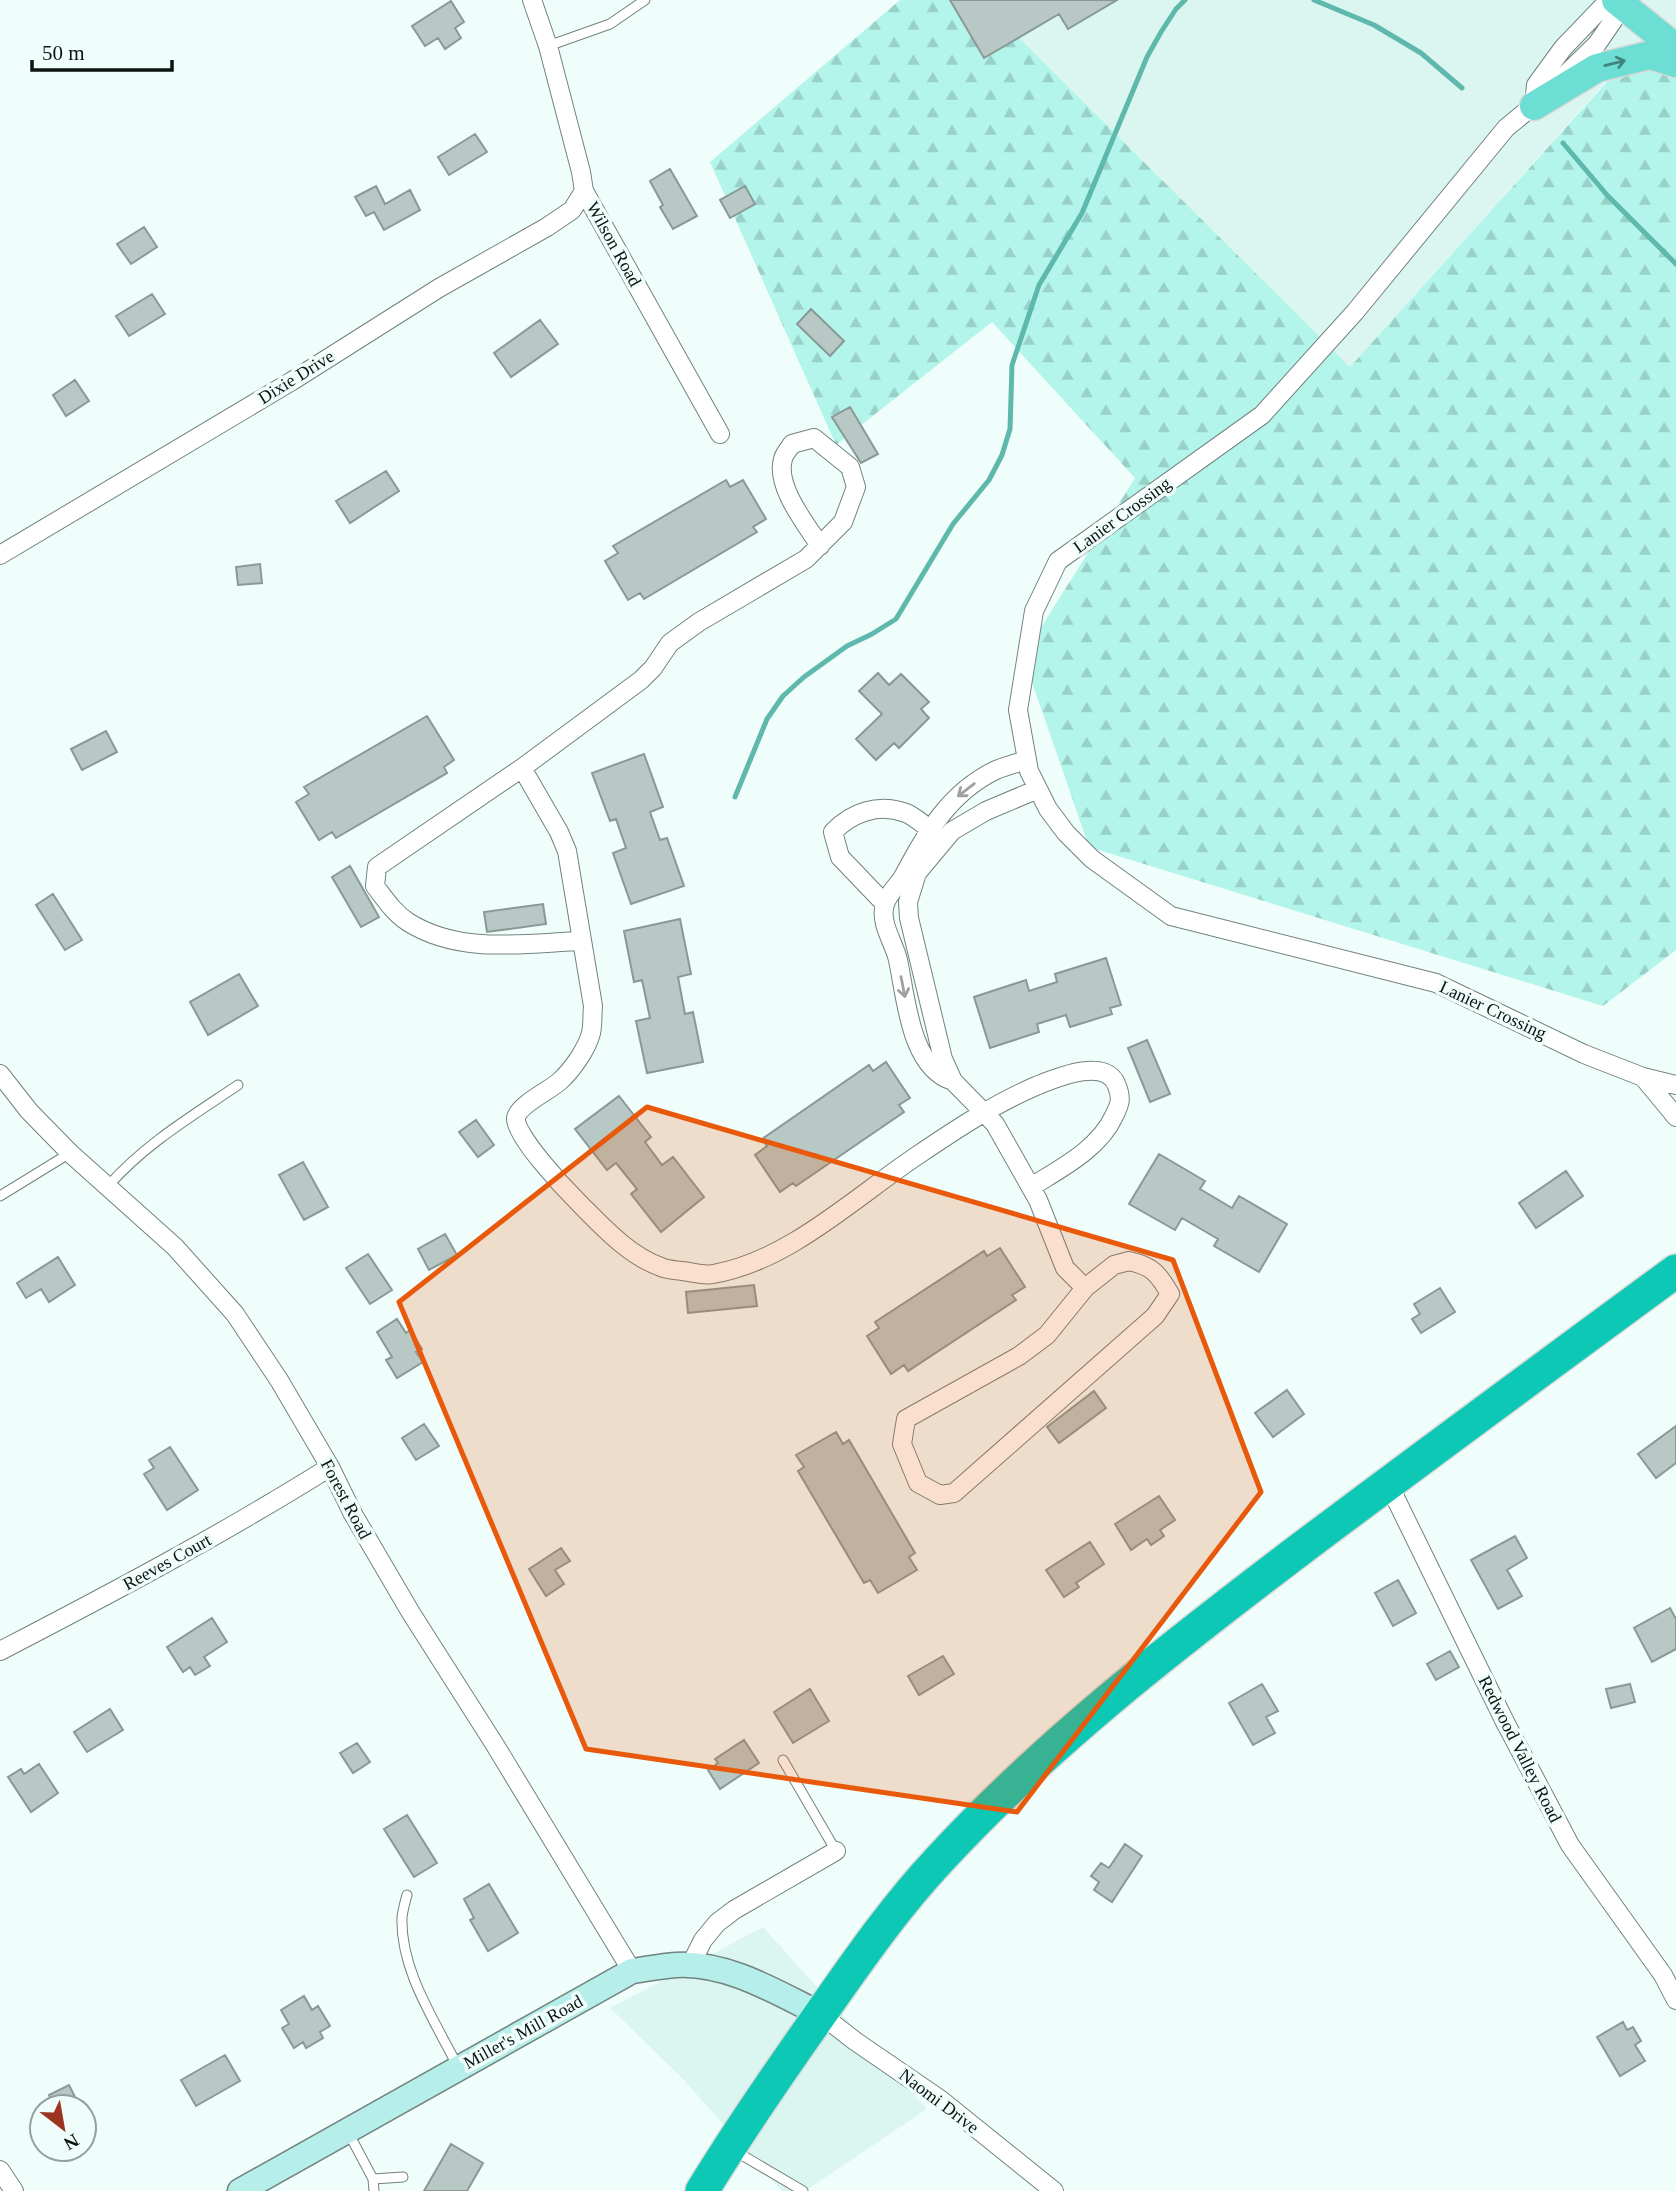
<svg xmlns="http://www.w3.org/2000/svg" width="1676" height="2191" font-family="'Times New Roman',serif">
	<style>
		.built { fill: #dbf6f1 }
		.forest { fill: url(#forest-firs) }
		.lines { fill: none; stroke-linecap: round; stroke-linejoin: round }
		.stream { stroke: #5eb8ab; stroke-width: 5 }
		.building { fill: #b7c8c5; stroke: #899996; stroke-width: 2 }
		.lane-casing { stroke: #72827f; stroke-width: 11 }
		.street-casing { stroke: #72827f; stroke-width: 20 }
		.secondary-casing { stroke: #72827f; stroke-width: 27 }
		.primary-casing { stroke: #d8d9d9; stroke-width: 31 }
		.highway-casing { stroke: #d8d9d9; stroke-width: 36 }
		.lane { stroke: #fff; stroke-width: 9 }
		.street { stroke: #fff; stroke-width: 18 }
		.secondary { stroke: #b6eee9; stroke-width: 24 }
		.primary { stroke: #6dded3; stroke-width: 28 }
		.highway { stroke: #0cc8b5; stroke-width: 33 }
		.oneway { stroke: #42837c }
		.oneway2 { stroke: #9ea1a0 }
		.marked { fill: #e8590c; fill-opacity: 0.2; stroke: #e8590c; stroke-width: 5; stroke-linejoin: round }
		.labels { text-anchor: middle; stroke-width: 7; stroke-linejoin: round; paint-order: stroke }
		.street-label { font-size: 18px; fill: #0d1312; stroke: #f0fefb }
	</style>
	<defs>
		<pattern id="forest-firs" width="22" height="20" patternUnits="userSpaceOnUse" patternTransform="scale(1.75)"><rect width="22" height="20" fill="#b3f5ea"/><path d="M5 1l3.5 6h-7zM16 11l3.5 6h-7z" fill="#99d1c8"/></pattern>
	</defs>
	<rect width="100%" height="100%" fill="#f0fefb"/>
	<!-- built -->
	<path class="built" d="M981,0h695v36l-17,-13 -309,344z
		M763,1927l164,182 -122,82h-23l-98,-111 -74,-72z"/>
	<!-- forest -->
	<path class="forest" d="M900,0h81l369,367 310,-344 16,13v914l-73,56 -514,-159 -66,-191 112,-178 -143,-156 -156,123 -126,-283z"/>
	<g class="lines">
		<!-- stream -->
		<path class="stream" d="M1314,0l60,25 47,28 41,35
			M1563,143l44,52 69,69
			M735,797l32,-78 16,-23 21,-19 43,-31 25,-12 24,-15 57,-95 36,-44 13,-25 8,-26 2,-64 27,-80 43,-72 65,-156 14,-25 15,-23 9,-9"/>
	</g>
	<!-- building -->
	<path class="building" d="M950,0h167l-49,29 -9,-15 -75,44z
		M451,1l13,21 -9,6 6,10 -16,11 -7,-11 -13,8 -13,-20z
		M475,134l12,18 -38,23 -11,-18z
		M670,169l27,47 -24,13 -13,-22 3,-2 -13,-24z
		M376,186l9,18 25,-14 10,20 -36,20 -10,-18 -8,4 -11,-19z
		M745,186l10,18 -25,14 -10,-18z
		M144,227l13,20 -26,17 -14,-20z
		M152,294l13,20 -36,22 -13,-20z
		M811,309l33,32 -14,15 -33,-32z
		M540,320l18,24 -47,33 -17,-24z
		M75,380l14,21 -23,15 -13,-21z
		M850,407l28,47 -17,9 -29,-46z
		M386,471l13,20 -49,32 -14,-22z
		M726,480l4,7 13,-7 23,39 -13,8 4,5 -113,67 -4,-6 -12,7 -23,-39 13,-8 -5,-7z
		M260,564l2,19 -24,2 -2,-18z
		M878,673l11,12 12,-11 28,28 -8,7 8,9 -30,30 -5,-5 -18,17 -20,-21 26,-25 -23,-23z
		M427,716l27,44 -10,7 3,6 -111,65 -4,-6 -13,8 -23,-38 13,-8 -5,-7z
		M106,731l11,21 -35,18 -11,-21z
		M644,754l19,53 -13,5 10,28 7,-2 17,48 -53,18 -18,-51 13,-5 -10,-29 -6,2 -18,-48z
		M350,866l29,51 -18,10 -29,-50z
		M53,894l29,46 -17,10 -29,-45z
		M543,904l3,20 -59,8 -3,-20z
		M680,919l11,55 -13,3 7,37 8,-2 10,50 -56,11 -11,-52 14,-3 -8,-38 -8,2 -10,-51z
		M1106,958l15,47 -11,3 2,6 -42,13 -4,-12 -29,9 2,8 -49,16 -16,-51 52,-17 3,11 28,-9 -2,-8z
		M239,974l19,32 -50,29 -18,-33z
		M1147,1040l23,54 -20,8 -22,-54z
		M886,1062l24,36 -11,7 5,7 -108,74 -3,-3 -13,9 -25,-37 12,-9 -5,-7 107,-74 4,6z
		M619,1096l32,41 -6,5 17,23 11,-8 31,40 -43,35 -30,-38 6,-5 -21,-26 -9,7 -32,-41z
		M476,1120l18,25 -16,12 -19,-25z
		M1159,1154l46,27 -5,8 32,19 7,-12 48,28 -28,48 -45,-26 4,-7 -36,-21 -7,12 -46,-26z
		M303,1162l25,45 -24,13 -25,-45z
		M1566,1171l17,25 -47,32 -17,-25z
		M445,1234l12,21 -28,15 -11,-21z
		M1000,1248l25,39 -13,8 4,5 -108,71 -4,-6 -13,9 -24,-38 12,-8 -4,-6 109,-71 3,5z
		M368,1254l24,36 -22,14 -24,-36z
		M58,1257l17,28 -26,17 -8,-13 -15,9 -9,-15z
		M754,1285l3,21 -69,7 -2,-21z
		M1440,1288l15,24 -34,21 -9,-14 8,-5 -6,-10z
		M397,1319l9,14 4,-3 12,19 -6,3 7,10 -26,16 -11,-18 6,-3 -15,-25z
		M1287,1390l17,24 -31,23 -18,-24z
		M1094,1391l12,17 -47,35 -12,-16z
		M424,1424l15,22 -23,14 -14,-22z
		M1676,1426v37l-20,15 -18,-24z
		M836,1432l7,12 6,-4 66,113 -6,4 8,13 -39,23 -8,-13 -6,3 -66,-112 6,-4 -8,-12z
		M170,1447l28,43 -31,20 -23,-36 10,-6 -5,-8z
		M1159,1496l16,24 -15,10 4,6 -13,9 -4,-6 -16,11 -16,-26z
		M1515,1536l12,22 -20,12 15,26 -24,13 -27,-49z
		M1090,1542l14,22 -28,19 3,4 -15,10 -18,-27z
		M561,1548l9,13 -15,9 9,14 -18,12 -17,-27z
		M1398,1580l18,33 -23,13 -18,-33z
		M1670,1608l6,11v30l-24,13 -18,-34z
		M212,1618l15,24 -23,15 6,9 -15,9 -5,-8 -7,5 -16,-25z
		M1450,1651l9,16 -23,13 -9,-16z
		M943,1656l11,18 -35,21 -11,-19z
		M1262,1684l16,27 -12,6 9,16 -22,12 -24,-42z
		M1630,1684l5,18 -24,6 -5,-19z
		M810,1689l19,32 -36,22 -19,-31z
		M110,1709l13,21 -36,22 -13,-20z
		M744,1740l15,23 -39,26 -12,-19 10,-7 -3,-4z
		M357,1743l13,19 -17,11 -13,-20z
		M39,1764l19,29 -27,19 -23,-35 13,-8 3,5z
		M407,1815l30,48 -23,14 -30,-48z
		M1125,1844l17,12 -30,46 -18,-12 5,-8 -8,-6 10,-13 8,5z
		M489,1884l29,49 -30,18 -18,-31 4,-2 -10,-19z
		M304,1996l8,14 6,-4 12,20 -10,6 3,6 -17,10 -3,-6 -9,6 -12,-20 7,-4 -8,-14z
		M1623,2022l4,8 6,-3 8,14 -6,4 10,16 -25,15 -23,-39z
		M225,2055l15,26 -44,25 -15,-26z
		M69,2085l11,22h-26l-5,-12z
		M451,2144l32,19 -16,28h-43z"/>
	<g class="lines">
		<!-- lane casing -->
		<g class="lane-casing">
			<path id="lane" d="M548,46l62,-22 35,-24
				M108,1186c37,-42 84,-70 130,-101
				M0,1196l70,-43
				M783,1760l53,91
				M407,1895c-2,7 -4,15 -5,22 -2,53 33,104 56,150
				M348,2132l25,47 1,12
				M735,2151l68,40
				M373,2179l30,-2"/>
		</g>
		<!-- street casing -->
		<g class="street-casing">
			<path id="street" d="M532,0l16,46 33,126 3,19 136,243
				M1560,80l37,-36 26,-38
				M1540,100l-34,28 -151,184 -93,103 -204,146 -24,50 -16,99 11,61 19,38 18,24 26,26 79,57 265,67 148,71 59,23 33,8
				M1534,106l2,-21 27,-37 46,-48
				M0,555l292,-174 147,-93 108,-61 25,-17 12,-19
				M522,768l37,64 8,19 26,155c-1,9 0,19 -2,27 -4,16 -19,37 -31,48 -11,10 -42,24 -44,37 -2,17 50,72 62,84 25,25 50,53 83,65 6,3 14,3 21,4 10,1 22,5 31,3 76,-13 142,-77 205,-119 37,-25 76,-51 118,-69 20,-8 71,-30 81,0 5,13 3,18 -3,30 -15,33 -53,52 -83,71
				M1038,789l-52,22 -34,20 -35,42 -9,29 1,16 34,141 10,22 42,43 43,76 27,68 20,20
				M885,904l-45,-47 -7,-25c19,-20 46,-29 73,-19 8,3 16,11 24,16
				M582,941c-57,2 -122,14 -174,-19 -14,-9 -23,-23 -33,-36l2,-19 145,-99 119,-88 12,-12 17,-25 29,-21 107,-63 37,-37 13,-35 -6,-20 -36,-29 -22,6c-3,5 -8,10 -9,15 -8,27 23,65 37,87
				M0,1074l29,37 41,42 105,94 60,67 44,66 51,87 23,47 58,99 84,132 137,226
				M1643,1077l33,40
				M953,1081c-43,-13 -47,-84 -55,-121 -4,-18 -19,-37 -13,-56 3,-10 13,-19 18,-27 23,-44 47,-85 93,-107 10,-4 21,-7 31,-10
				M1129,1261c23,5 29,12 41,33l-15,22 -201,177 -14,2 -22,-12 -16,-39 4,-25 113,-63 28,-21 38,-47 29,-23z
				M1388,1483l116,237 66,125 93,130 13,25
				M0,1651c112,-58 223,-117 330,-184
				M690,1966l13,-26 14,-17 17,-13 102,-59
				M820,2014l35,27 86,59 113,91
				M0,2170l14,21"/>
		</g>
		<!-- secondary casing -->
		<g class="secondary-casing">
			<path id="secondary" d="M240,2191l392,-220c15,-2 29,-5 44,-6 51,-3 100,27 144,49"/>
		</g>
		<!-- primary casing -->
		<g class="primary-casing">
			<path id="primary" d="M1616,0l60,48
				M1534,106l63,-38 53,-13 26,8"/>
		</g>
		<!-- highway casing -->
		<g class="highway-casing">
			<path id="highway" d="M702,2191c37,-60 76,-117 117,-175 38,-54 75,-108 120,-156 106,-115 230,-211 355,-306 126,-95 254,-189 382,-283"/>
		</g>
		<!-- lane -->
		<use href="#lane" class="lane"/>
		<!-- street -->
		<use href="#street" class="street"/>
		<!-- secondary -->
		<use href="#secondary" class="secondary"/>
		<!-- primary -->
		<use href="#primary" class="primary"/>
		<!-- highway -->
		<use href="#highway" class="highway"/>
	</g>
	<!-- one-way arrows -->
	<defs><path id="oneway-shaft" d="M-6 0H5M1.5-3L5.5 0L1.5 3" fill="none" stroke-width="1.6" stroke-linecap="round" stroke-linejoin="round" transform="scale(1.75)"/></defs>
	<use class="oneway" href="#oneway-shaft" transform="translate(1615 63) rotate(-14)"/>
	<g class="oneway2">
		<use href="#oneway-shaft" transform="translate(966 790) rotate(142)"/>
		<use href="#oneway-shaft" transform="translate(903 987) rotate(79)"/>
	</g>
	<!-- marked area -->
	<path class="marked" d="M647,1107l526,153 88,232 -244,320 -431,-63 -187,-447z"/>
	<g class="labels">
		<!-- street labels -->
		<g class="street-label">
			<text transform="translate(614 244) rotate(61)" y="6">Wilson Road</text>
			<text transform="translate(296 377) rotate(-32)" y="6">Dixie Drive</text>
			<text transform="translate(1122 515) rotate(-36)" y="6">Lanier Crossing</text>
			<text transform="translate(1493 1010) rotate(25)" y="6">Lanier Crossing</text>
			<text transform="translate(346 1499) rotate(62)" y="6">Forest Road</text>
			<text transform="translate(167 1562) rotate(-29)" y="6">Reeves Court</text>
			<text transform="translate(1520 1749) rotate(63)" y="6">Redwood Valley Road</text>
			<text transform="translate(523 2032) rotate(-29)" y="6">Miller's Mill Road</text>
			<text transform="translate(939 2101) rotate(37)" y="6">Naomi Drive</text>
		</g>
	</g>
	<!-- north arrow -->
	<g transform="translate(63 2128) rotate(149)"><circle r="33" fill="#f0fefb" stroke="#95a09e" stroke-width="2"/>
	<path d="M0-5L12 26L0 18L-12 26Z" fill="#9d3420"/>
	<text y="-10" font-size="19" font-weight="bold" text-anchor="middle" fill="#0d1312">N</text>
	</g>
	<!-- scale -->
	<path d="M32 60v10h140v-10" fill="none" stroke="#0d1312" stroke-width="3.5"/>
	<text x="42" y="60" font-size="21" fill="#0d1312" stroke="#f0fefb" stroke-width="5" paint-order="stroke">50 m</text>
</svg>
